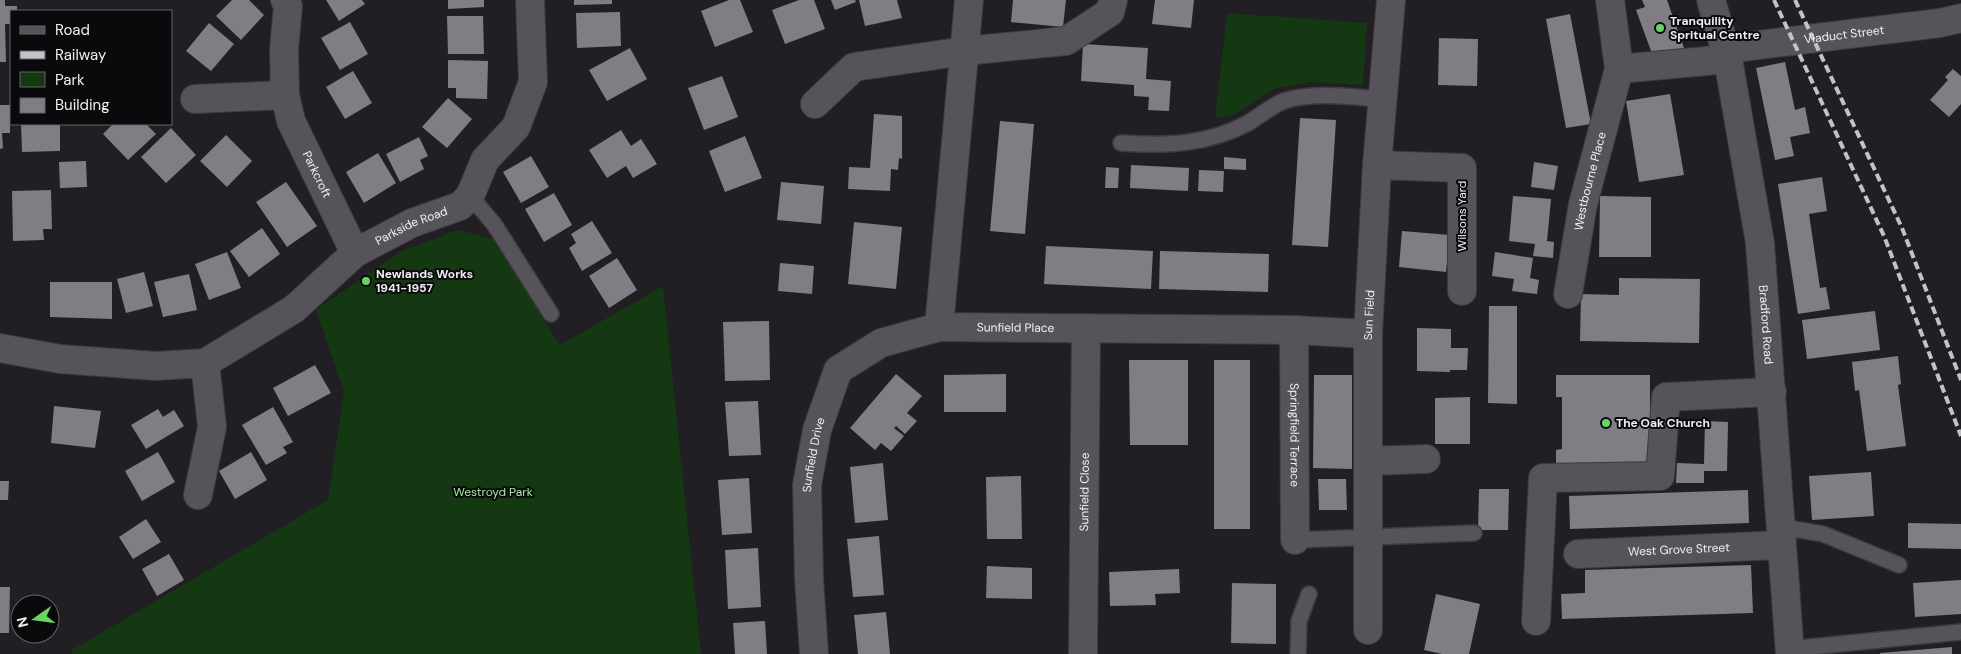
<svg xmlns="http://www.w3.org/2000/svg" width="1961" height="654" font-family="'DM Sans',sans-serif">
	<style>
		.green { fill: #133812 }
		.building { fill: #807d84 }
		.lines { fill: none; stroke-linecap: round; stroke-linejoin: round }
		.lane-casing { stroke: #3d3b3f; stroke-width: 18 }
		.street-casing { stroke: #3d3b3f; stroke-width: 30 }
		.secondary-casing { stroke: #3d3b3f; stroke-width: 30 }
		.lane { stroke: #56545a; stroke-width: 15 }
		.street { stroke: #56545a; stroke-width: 28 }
		.secondary { stroke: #56545a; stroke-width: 28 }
		.rail { stroke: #c4c2c6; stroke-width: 4; stroke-dasharray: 8 4; stroke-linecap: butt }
		.poi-dot { fill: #69d464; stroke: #0a090b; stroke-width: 2 }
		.labels { text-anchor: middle; stroke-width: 4; stroke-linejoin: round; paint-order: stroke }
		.poi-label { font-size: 12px; font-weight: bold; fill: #f0eef2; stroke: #0a090b; text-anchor: start }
		.street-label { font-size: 12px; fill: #f0eef2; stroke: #0a090b }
		.park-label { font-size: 12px; fill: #a8eba3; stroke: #0a090b }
	</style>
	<rect width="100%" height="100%" fill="#211f24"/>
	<!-- green -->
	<path class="green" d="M1227,13l140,10 -4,62 -51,-3 -36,6 -40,26 -21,4z
		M458,230l35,9 67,106 103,-59 38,368h-629v-4l256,-150 16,-108 -28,-82 85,-59z"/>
	<!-- building -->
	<path class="building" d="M0,0h5v6h12v5h-6v13h-6l1,38h-6z
		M232,0h17l15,15 -23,25 -25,-24z
		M326,0h36l3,4 -26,17z
		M448,0h36v7l-36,2z
		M574,0h38v4l-38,1z
		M729,0h11l13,32 -38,15 -14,-36z
		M799,0h15l11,29 -40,15 -13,-34z
		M831,0h24l1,2 -21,8z
		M859,0h38l5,18 -37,8z
		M1013,0h53l-3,27 -52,-5z
		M1155,0h39l-3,28 -39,-4z
		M1642,0h25l17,48 -30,11 -18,-49 9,-3z
		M620,12l1,34 -44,2 -1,-35z
		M1570,14l21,110 -25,4 -20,-109z
		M447,16h36l1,38h-36z
		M350,22l18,32 -28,16 -19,-32z
		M209,23l25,21 -23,27 -25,-20z
		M1439,38l39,1 -1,47 -39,-1z
		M1083,44l65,4 -2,31 25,2 -2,30 -21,-1 1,-13 -15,-1v-11l-53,-4z
		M630,48l17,31 -40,22 -18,-31z
		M448,60l40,1 -1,38 -31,-1v-10h-8z
		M1785,62l10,48 10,-3 5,26 -20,4 4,19 -19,4 -19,-92z
		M1953,69l8,7v28l-12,13 -19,-17 18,-20 -3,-3z
		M353,71l19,32 -27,16 -19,-32z
		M722,76l16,41 -34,13 -16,-42z
		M1670,94l14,81 -45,7 -13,-81z
		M448,98l24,21 -25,29 -25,-21z
		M0,105h10v28h-8l1,15 -3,1z
		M874,114l28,2v43l-3,-1 -1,12 -7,-1 -1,22 -42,-2 1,-22 21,1z
		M1300,118l36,2 -8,127 -36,-2z
		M1000,121l34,3 -9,110 -35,-3z
		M21,124h39v27l-38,1z
		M113,124h33l10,10 -28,26 -25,-26z
		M171,128l25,27 -30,28 -25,-26z
		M621,130l10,16 10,-7 16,25 -24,14 -7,-12 -19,12 -18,-28z
		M226,135l26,26 -25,26 -27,-26z
		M745,136l17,42 -37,14 -16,-41z
		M419,137l9,19 -8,4 4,9 -24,13 -14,-28z
		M378,153l18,30 -32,20 -18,-31z
		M531,156l18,31 -28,16 -18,-31z
		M1224,157l22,2v11l-22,-1z
		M86,161l1,26 -27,1 -1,-26z
		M1534,162l24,4 -4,24 -23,-3z
		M1131,165l58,3 -1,23 -58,-3z
		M1106,167l13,1 -1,20h-13z
		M1199,170l25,1 -1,21 -25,-1z
		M1822,177l5,34 -18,3 11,74 6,-1 4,22 -32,5 -20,-130z
		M286,182l31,44 -30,21 -31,-45z
		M781,182l43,4 -3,38 -44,-4z
		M51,190l1,39h-9l1,11 -31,1 -1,-50z
		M554,193l18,32 -28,17 -19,-33z
		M1513,196l38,3 -4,42 7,1 -1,16 -20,-2 2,-12 -26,-3z
		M1600,196l51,1v60h-52z
		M592,221l20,32 -30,18 -13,-23 7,-5 -5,-9z
		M854,222l48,5 -6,62 -48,-5z
		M262,228l18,26 -31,23 -19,-26z
		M1402,231l48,4 -4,37 -47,-5z
		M1046,246l107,5 -2,38 -107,-5z
		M1160,251l109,3 -1,38 -109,-3z
		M227,252l14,36 -32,12 -14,-36z
		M1495,252l38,6 -3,20 9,2 -2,14 -25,-3 2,-12 -22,-3z
		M617,258l20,32 -28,18 -20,-32z
		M780,263l34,3 -2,28 -34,-3z
		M144,272l9,34 -27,7 -9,-34z
		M189,274l8,36 -34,7 -9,-35z
		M1619,278l81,1 -1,64 -119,-2 1,-47 38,1z
		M50,282h62v37l-62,-2z
		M1489,306h28v98l-29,-1z
		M1875,311l5,39 -73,9 -5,-39z
		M769,321l1,59 -45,1 -2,-59z
		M1417,328l34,1v19h17l-1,22h-17v2l-33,-1z
		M1898,356l3,28 -3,1 8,61 -39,5 -8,-61 -4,1 -3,-29z
		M1129,360h59v85h-58z
		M1214,360h36v169h-36z
		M315,365l16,28 -43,23 -15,-28z
		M896,374l26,22 -15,17 10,8 -12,13 -9,-8 -2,2 10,8 -13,15 -10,-8 -6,7 -25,-22z
		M1006,374v38h-62v-37z
		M1314,375h38v94l-39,-1z
		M1556,375h94v89h-94v-14l6,-1v-52h-6z
		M1470,397v47h-35v-46z
		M758,401l3,54 -32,1 -4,-54z
		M54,406l47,5 -6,37 -44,-5z
		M273,407l20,35 -10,5 4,6 -21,12 -24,-40z
		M158,409l5,8 11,-7 10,16 -38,23 -15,-24z
		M1705,421l23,1 -1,49h-23v12h-28l1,-20 27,1z
		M158,452l17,30 -33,19 -17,-30z
		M251,452l16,28 -32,19 -16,-28z
		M883,463l5,57 -33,3 -5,-56z
		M1871,472l3,44 -62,4 -3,-44z
		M1021,476l1,63h-35l-1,-62z
		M749,478l3,55 -30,2 -4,-55z
		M1318,479h28l1,31h-28z
		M0,481h9l-1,19h-8z
		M1479,489h30l-1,41h-30z
		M1748,490l1,33 -179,6 -1,-33z
		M146,519l15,23 -28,17 -14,-22z
		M1908,523l53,1v25l-53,-1z
		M879,536l5,59 -31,2 -6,-58z
		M758,548l3,59 -33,2 -3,-59z
		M169,554l15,26 -27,16 -15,-27z
		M1751,565l2,48 -191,6 -1,-25 24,-1v-23z
		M987,566l45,2v31l-46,-1z
		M1179,569l1,24 -25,1 1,11 -46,1 -1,-34z
		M1961,580v34l-46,3 -2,-34z
		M1232,583l44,1v60l-45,-1z
		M0,587h10l-1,46h-9z
		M1436,594l44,10 -11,50h-27l-18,-4z
		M886,612l4,42h-32l-4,-39z
		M765,621l2,33h-32l-2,-31z
		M1952,647v7h-72v-1z"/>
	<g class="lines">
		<!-- lane casing -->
		<g class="lane-casing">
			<path id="lane" d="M1121,143c45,3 86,2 127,-20 12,-7 25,-19 39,-23 31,-8 64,-3 95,-1
				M470,196l24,28 57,90
				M1782,527l41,7 76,31
				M1295,540l179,-7
				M1789,649l172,-17
				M1298,654l1,-33 10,-27"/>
		</g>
		<!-- street casing -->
		<g class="street-casing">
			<g id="street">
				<path id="s1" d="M285,0l3,6 -4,43 1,46 6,26 64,132"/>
				<path id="s2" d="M969,0l-30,327 355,3 74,4"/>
				<path id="s3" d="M1726,49l214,-26 21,-5"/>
				<path d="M1619,69l109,-10"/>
				<path d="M195,99l90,-4"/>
				<path d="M815,104l39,-37 111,-16 101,-10 44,-29 3,-12"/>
				<path d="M1377,165l85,3v123"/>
				<path id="s4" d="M1568,294l15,-90 36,-135 -9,-69"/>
				<path id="s5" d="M1294,330l1,210"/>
				<path id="s6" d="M0,348l60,11 96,7 49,-3 89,-54 61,-56 57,-30 48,-17 10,-10 15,-36 31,-33 17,-45 -3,-82"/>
				<path d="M1368,461l58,-2"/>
				<path d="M198,495l14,-68 -7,-64"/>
				<path id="s7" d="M1578,554l203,-9"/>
				<path d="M1536,621l7,-143 117,-2 6,-79 106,-5"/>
				<path id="s8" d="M1368,630v-296l9,-169 14,-165"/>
				<path id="s9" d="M814,654l-5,-76 -2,-93 10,-55 21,-60 43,-27 58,-16"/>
				<path id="s10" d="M1083,654l3,-326"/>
			</g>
		</g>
		<!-- secondary casing -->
		<g class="secondary-casing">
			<g id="secondary">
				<path id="s11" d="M1711,0l17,59 32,184 30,411"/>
			</g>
		</g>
		<!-- lane -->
		<use href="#lane" class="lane"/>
		<!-- street -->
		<use href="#street" class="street"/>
		<!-- secondary -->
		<use href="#secondary" class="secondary"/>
		<!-- rail -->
		<path class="rail" d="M1774,0l110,236 77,200
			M1795,0l107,228 59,152"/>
	</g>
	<!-- markers -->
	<g class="poi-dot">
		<circle cx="1660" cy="28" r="5"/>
		<circle cx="366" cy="281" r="5"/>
		<circle cx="1606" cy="423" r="5"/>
	</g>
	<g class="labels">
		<!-- poi labels -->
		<g class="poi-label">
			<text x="1670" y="25">Tranquility<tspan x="1670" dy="14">Spritual Centre</tspan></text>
			<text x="376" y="278">Newlands Works<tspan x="376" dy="14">1941-1957</tspan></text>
			<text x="1616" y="427">The Oak Church</text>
		</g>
		<!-- street labels -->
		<g class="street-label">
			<text dy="4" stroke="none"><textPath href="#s3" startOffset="119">Viaduct Street</textPath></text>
			<text dy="4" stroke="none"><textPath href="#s1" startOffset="182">Parkcroft</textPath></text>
			<text dy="4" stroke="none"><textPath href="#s4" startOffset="115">Westbourne Place</textPath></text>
			<text transform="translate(1462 216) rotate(-90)" y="4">Wilsons Yard</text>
			<text dy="4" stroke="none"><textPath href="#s6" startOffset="456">Parkside Road</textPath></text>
			<text dy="4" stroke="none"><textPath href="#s8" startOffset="315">Sun Field</textPath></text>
			<text dy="4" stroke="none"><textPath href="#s11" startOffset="330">Bradford Road</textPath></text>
			<text dy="4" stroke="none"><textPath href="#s2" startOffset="405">Sunfield Place</textPath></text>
			<text dy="4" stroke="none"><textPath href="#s5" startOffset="105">Springfield Terrace</textPath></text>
			<text dy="4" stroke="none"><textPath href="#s9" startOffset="200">Sunfield Drive</textPath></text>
			<text dy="4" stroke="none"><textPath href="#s10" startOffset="162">Sunfield Close</textPath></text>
			<text dy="4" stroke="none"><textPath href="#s7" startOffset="101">West Grove Street</textPath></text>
		</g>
		<!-- park labels -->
		<g class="park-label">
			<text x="493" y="496">Westroyd Park</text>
		</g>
	</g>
	<!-- legend -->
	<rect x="10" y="10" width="162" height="115" fill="#0a090b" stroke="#666567"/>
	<rect x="20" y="26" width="25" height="8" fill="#56545a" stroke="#666567"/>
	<text x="55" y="35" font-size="15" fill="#f0eef2">Road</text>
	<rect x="20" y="51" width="25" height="8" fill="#c4c2c6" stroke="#666567"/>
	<text x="55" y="60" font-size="15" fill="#f0eef2">Railway</text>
	<rect x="20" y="72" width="25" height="15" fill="#133812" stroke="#666567"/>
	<text x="55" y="85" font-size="15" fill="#f0eef2">Park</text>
	<rect x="20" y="98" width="25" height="15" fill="#807d84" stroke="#666567"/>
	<text x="55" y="110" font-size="15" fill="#f0eef2">Building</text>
	<!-- north arrow -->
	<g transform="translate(35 619) rotate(256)"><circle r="24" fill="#0a090b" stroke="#666567"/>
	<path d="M0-4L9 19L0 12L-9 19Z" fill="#69d464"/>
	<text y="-8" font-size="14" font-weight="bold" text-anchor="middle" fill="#f0eef2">N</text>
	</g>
</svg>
